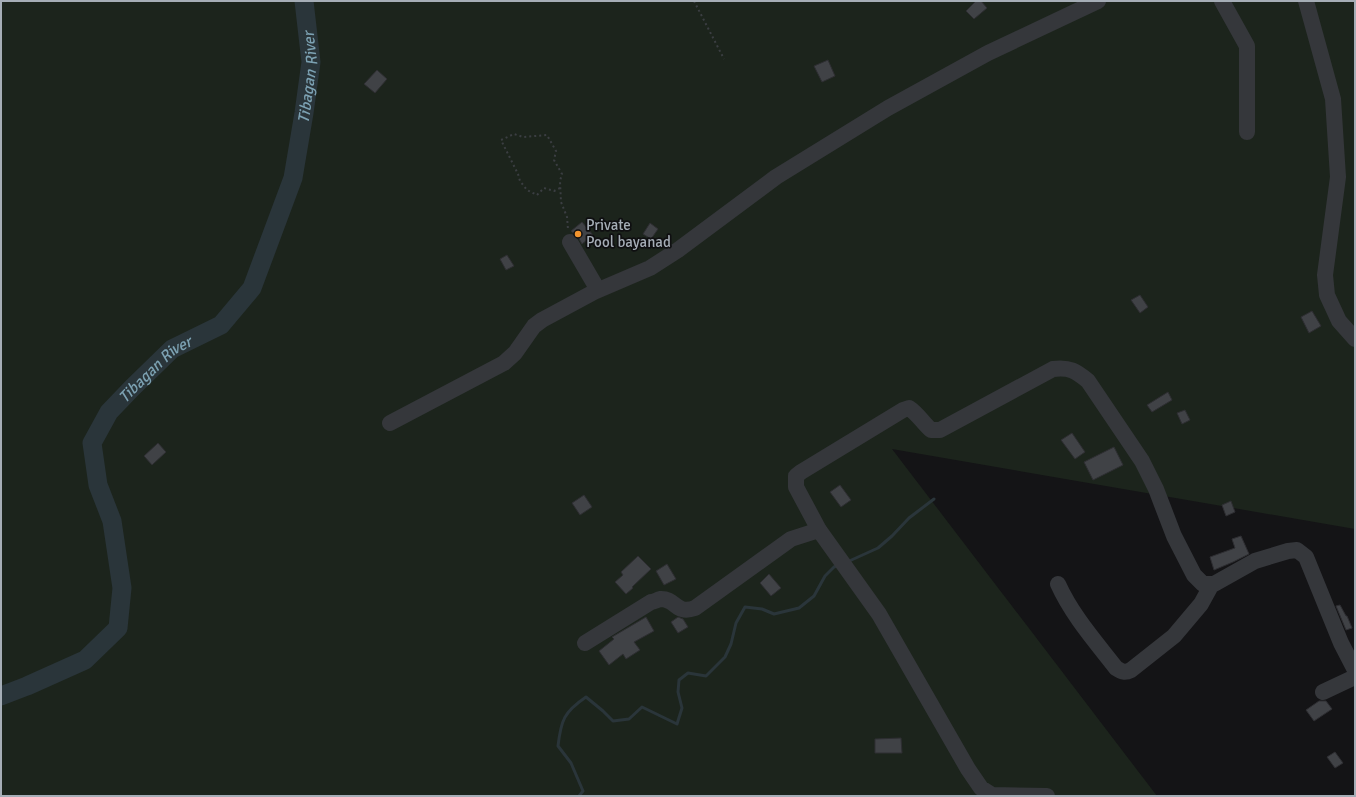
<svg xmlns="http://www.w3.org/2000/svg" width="1356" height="797" font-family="Signika,sans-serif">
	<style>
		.green { fill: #1c241c }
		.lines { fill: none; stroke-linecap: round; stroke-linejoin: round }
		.stream { stroke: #2a353a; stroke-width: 3 }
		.river { stroke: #2a353a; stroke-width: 19 }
		.building { fill: #404246; stroke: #2e2e32 }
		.path { stroke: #3b3e42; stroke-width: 2; stroke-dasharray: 2 3; stroke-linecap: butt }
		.minor { stroke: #35373b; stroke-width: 16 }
		.poi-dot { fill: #f4942e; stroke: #0f0f11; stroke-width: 1.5 }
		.labels { text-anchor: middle; stroke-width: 3.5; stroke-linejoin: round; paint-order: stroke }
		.poi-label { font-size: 15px; fill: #a5adb6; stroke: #0f0f11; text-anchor: start }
		.water-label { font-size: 16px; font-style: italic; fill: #7ca1b2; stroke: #0f0f11 }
	</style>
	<rect width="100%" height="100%" fill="#141416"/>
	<!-- green -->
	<path class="green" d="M1,1h1354v528l-463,-80 265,347h-1156z"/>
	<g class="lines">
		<!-- stream -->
		<path class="stream" d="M847,562l31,-14 14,-12 17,-18 25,-19
			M579,796l4,-5 -12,-28 -13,-17c3,-26 6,-34 28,-49l17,14 10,10 16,-2 13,-12 35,17 5,-16 -4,-16 1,-12 9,-7 18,3 19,-19 6,-13 5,-21 9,-16 17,2 12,5 25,-6 15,-12 11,-20 9,-9 5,-2"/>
		<!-- river -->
		<path class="river" id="s1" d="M1,696l26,-10 58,-26 33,-32 4,-40 -10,-67 -14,-36 -6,-42 17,-31 23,-24 40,-39 49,-24 31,-37 41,-110 11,-65 7,-51 -7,-61"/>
	</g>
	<!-- building -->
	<path class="building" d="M976,1h5l6,7 -13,11 -8,-8z
		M828,60l7,16 -13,6 -8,-16z
		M377,70l10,9 -12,14 -11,-9z
		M582,222l11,13 -11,9 -4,-7 -7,-6z
		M650,223l8,6 -7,10 -8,-5z
		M507,255l7,11 -8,4 -6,-11z
		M1140,295l8,12 -8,6 -9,-13z
		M1312,311l9,15 -12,7 -8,-16z
		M1168,392l4,8 -20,12 -5,-7z
		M1185,410l5,10 -8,4 -5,-11z
		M1072,433l13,19 -10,7 -14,-19z
		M158,443l8,9 -14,13 -8,-9z
		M1114,447l9,18 -30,15 -9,-18z
		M840,485l11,15 -10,7 -11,-15z
		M584,495l8,12 -12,8 -8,-12z
		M1231,501l4,11 -9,4 -4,-11z
		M1241,536l8,18 -16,8 -19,8 -4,-13 25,-9 -3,-9z
		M638,556l13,13 -19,18 1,1 -7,6 -11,-12 8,-7 -2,-3z
		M667,564l9,15 -12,6 -8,-14z
		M769,574l12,14 -10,8 -11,-13z
		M1340,605l6,11h1l5,12 -6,2 -10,-24z
		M646,617l8,14 -20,11 6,8 -14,9 -3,-5 -14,11 -10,-14 15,-12 -2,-2z
		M678,617l5,2 5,8 -10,6 -7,-11z
		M1319,701h7l6,8 -18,12 -8,-11z
		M901,738l1,15h-27v-14z
		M1335,752l8,11 -8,5 -8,-11z"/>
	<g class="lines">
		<!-- path -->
		<path class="path" d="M694,1l30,58
			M560,188l-6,3 -10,-3 -7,7 -10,-5 -7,-9 -2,-7 -17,-34 13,-6 9,3 24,-2 9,16 -2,9 8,14 -2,7 1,21 6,15 1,12"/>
		<!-- minor -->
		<path class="minor" d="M1222,1l25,45v86
			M1306,1l27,98 5,78 -13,98 2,20 12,26 16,18
			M570,242l28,48
			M390,423l114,-60 11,-10 19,-27 8,-6 52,-28 56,-24 28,-18 98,-73 112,-69 100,-55 110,-52
			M1058,584c14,31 37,57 58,84 6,4 9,5 15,2l43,-34 27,-32 11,-20
			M585,643l66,-41c3,0 6,-2 9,-3 16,-1 15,16 35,9l96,-69 28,-9
			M1323,692l32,-15
			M1047,796l-55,-1 -11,-7 -13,-19 -89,-155 -60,-84 -23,-43v-11l5,-4 102,-62 6,-2c9,6 14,15 22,22h9l113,-61c17,-2 23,2 35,12l54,80 14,28 18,47 20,39 9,9h11l41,-23 33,-10 9,-1 9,7 35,86 14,27"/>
	</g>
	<!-- markers -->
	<circle class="poi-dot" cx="578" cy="234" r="4"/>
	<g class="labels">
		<!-- poi labels -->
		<g class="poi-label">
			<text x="586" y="230">Private<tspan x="586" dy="17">Pool bayanad</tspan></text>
		</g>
		<!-- water labels -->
		<g class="water-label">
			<text dy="6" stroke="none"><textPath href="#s1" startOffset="773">Tibagan River</textPath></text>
			<text dy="6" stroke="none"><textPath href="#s1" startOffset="425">Tibagan River</textPath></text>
		</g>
	</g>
	<!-- border -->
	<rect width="1356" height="797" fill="none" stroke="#a5adb6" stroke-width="4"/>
</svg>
